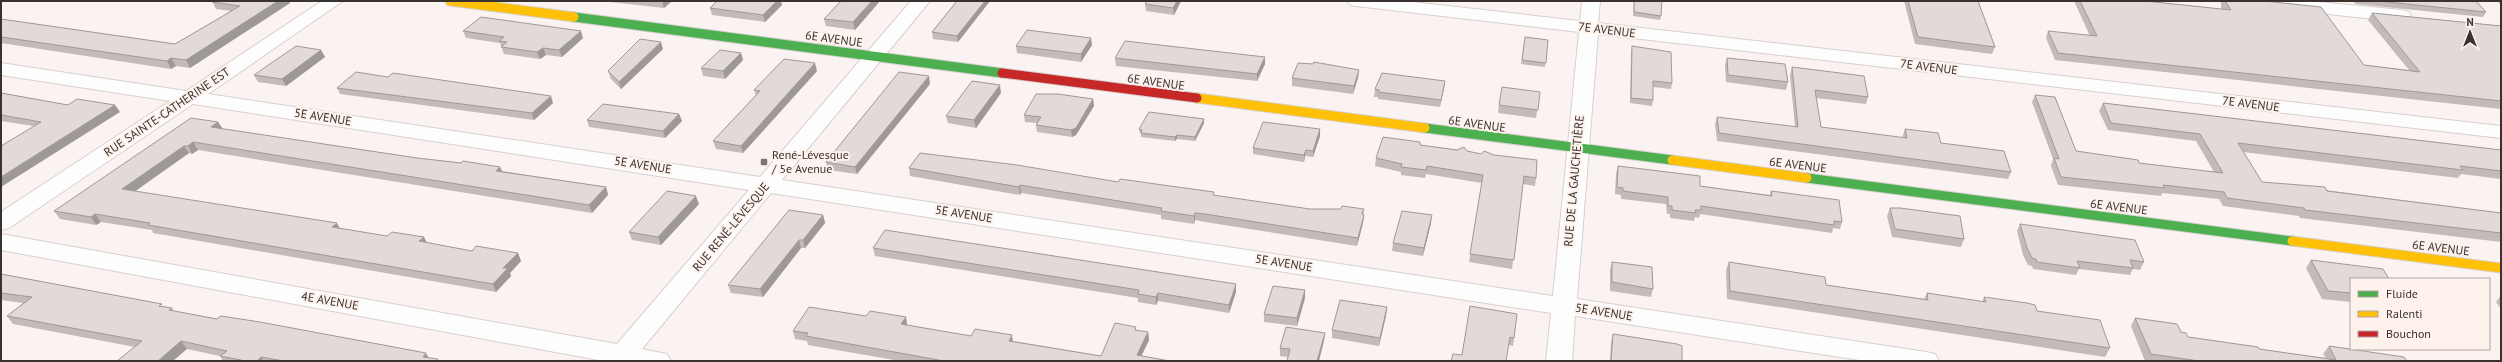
<svg xmlns="http://www.w3.org/2000/svg" width="2502" height="362" font-family="'PT Sans',sans-serif">
	<style>
		.lines { fill: none; stroke-linecap: round; stroke-linejoin: round }
		.street-casing { stroke: #d7d0ce; stroke-width: 2 }
		.fast-casing { stroke: #d7d0ce; stroke-width: 11 }
		.slow-casing { stroke: #d7d0ce; stroke-width: 11 }
		.jam-casing { stroke: #d7d0ce; stroke-width: 11 }
		.street { fill: #fefdfd; fill-rule: evenodd }
		.fast { stroke: #4caf50; stroke-width: 9 }
		.slow { stroke: #ffc107; stroke-width: 9 }
		.jam { stroke: #c62828; stroke-width: 9 }
		.wall { fill: #c2bbba }
		.shaded-wall { fill: #9e9997 }
		.building { fill: #e1dad8; stroke: #9e9997 }
		.poi-dot { fill: #7d7673; stroke: #fef2ed; stroke-width: 1.5 }
		.labels { text-anchor: middle; stroke-width: 4; stroke-linejoin: round; paint-order: stroke }
		.street-label { font-size: 12px; fill: #3a322f; stroke: #fef2ed }
		.poi-label { font-size: 12px; fill: #3a322f; stroke: #fef2ed; text-anchor: start }
	</style>
	<rect width="100%" height="100%" fill="#faf3f1"/>
	<g class="lines">
		<!-- street casing -->
		<g class="street-casing">
			<path id="street" d="M322,1h21l-135,93 552,83 151,-176h19l-148,179 771,116 26,-264 -223,-26 -6,-1 -3,-4h57l176,20 2,-20h18l-2,22 903,103v12l-903,-104 -21,265 349,53 9,2 4,7h-73l-291,-45 -3,45h-26l5,-48 -780,-120 -129,156 25,5 4,7h-67l-603,-111v-16l616,110 132,-154 -556,-86 -184,124 -8,2v-18l169,-111 -169,-26v-12l185,28z
				M2245,1h63l94,9 7,2 2,4 -2,4 -7,2 -148,-16 -6,-1z"/>
		</g>
		<!-- fast casing -->
		<g class="fast-casing">
			<path id="fast" d="M574,17l428,56
				M1425,128l247,32
				M1807,178l485,63"/>
		</g>
		<!-- slow casing -->
		<g class="slow-casing">
			<path id="slow" d="M450,1l124,16
				M1197,98l228,30
				M1672,160l135,18
				M2292,241l209,27"/>
		</g>
		<!-- jam casing -->
		<g class="jam-casing">
			<path id="jam" d="M1002,73l195,25"/>
		</g>
		<!-- street -->
		<use href="#street" class="street"/>
		<!-- fast -->
		<use href="#fast" class="fast"/>
		<!-- slow -->
		<use href="#slow" class="slow"/>
		<!-- jam -->
		<use href="#jam" class="jam"/>
	</g>
	<!-- wall -->
	<path class="wall" d="M212,1h77l1,2 -100,65 -14,-2 -5,3 -170,-26v-24l174,25 56,-33 -15,-2z
		M601,1h71l-8,7z
		M880,1l-25,29 -29,-4 -2,-7z
		M957,1h33l-32,41 -25,-3 -1,-7z
		M1181,1l-7,14 -28,-4 -1,-7z
		M1634,1h28l-1,15 -1,4 -27,-4z
		M1904,1h74l17,46 -3,7 -77,-10z
		M2074,1h70l78,8 -1,-2v-6h43l100,64 45,5 -41,-50 4,-7 129,13v83l-446,-49 -9,-22 2,-7 42,5z
		M2353,1h123l10,11 -3,5 -127,-13z
		M2497,1h4v4z
		M782,5l-17,17 -53,-7 -2,-7z
		M463,31l120,7 -21,19 -16,-2 -6,4 -36,-5 -4,-11 -34,-5z
		M1525,37l23,3 -3,27 -24,-3z
		M1092,45l-11,17 -64,-9 -1,-7z
		M1632,46l40,37 -1,6 -18,-2v13l-1,6 -22,-3 1,-51z
		M663,49l-42,40 -10,-10 -3,-8z
		M321,50l4,7 -39,29 -28,-4 -4,-7z
		M741,53l2,7 -18,19 -22,-3 -2,-8z
		M1115,58l150,6 -8,17 -141,-15z
		M1727,58l61,24 -2,8 -60,-8 -1,-17z
		M1792,67l76,30 -2,7 -50,-6 5,29 81,11 3,-9 36,14 70,29 -3,7 -291,-38 -2,-17 2,-7 78,10 -5,-52z
		M1359,70l-1,8 -5,16 -61,-8v-8z
		M817,71l-74,82 -27,-4 -3,-8 43,-46 -2,-5z
		M1445,81l-1,7 -4,19 -62,-8v-2h-4l1,-8z
		M930,84l-73,90 -29,-4 -2,-8z
		M337,88l216,15 -19,17 -194,-26z
		M1540,92l-4,26 -38,-5 1,-8z
		M1,93l67,12 52,7 -87,14 -32,-5z
		M1001,93l-25,35 -28,-5 -2,-7z
		M2035,95l41,56 63,12 75,9 -18,-31 -88,-11 -9,-19 4,-8 398,47v29l-40,-5 -3,4 -215,-26 19,30 239,31v29l-201,-24 -1,-2 -76,-10 -4,-7 -57,-6 -1,3 -103,-11 -7,-19 2,-7 -21,-57z
		M1093,99l1,7 -18,29 -4,2 -35,-5 -1,-7 1,-2 -12,-1 -1,-7z
		M679,114l3,7 -17,17 -76,-11 -2,-7z
		M218,122l4,7 195,29 83,9 2,4 104,16 2,8 -16,18 -394,-63 -6,4 -3,-1 -54,38 204,37 133,23 46,2 3,8 -11,12 1,3 -15,16 -343,-59 -1,-3 -51,-8 -5,3 -36,-6 -6,-8z
		M1204,123l-9,18 -18,-2 -2,2 -34,-4v-3l-1,-1 -1,-4z
		M1320,129v7l-7,21 -8,-1 -1,6 -51,-8v-6z
		M1420,142v3l47,6 69,27 -1,8 -12,-2 -11,85 -43,-7 13,-79 -56,-9 -1,4 -24,-3v-3l-26,-6 1,-8z
		M1618,166l82,20 70,9 1,-4 71,31 -2,7 -7,-1 -1,5 -132,-19 -1,4 -4,-1 -1,4 -24,-3v-4h-3l-1,-10 -45,-5v-4l-6,-1 1,-21z
		M909,168l209,14 192,27h54l-1,14 -6,23 -152,-24 -10,-2 -1,4 -33,-5v-4l-140,-22 -1,2 -110,-19z
		M699,204l-38,41 -29,-5 -3,-8z
		M1890,208l74,31 -3,8 -69,-10 -5,-21z
		M823,215l2,8 -20,25h-4l-38,49 -32,-4 -3,-8z
		M1431,223l-8,33 -31,-5 1,-8z
		M2020,224l124,38 -4,8 -7,-1 -3,6 -51,-6 -3,6 -43,-6 -1,-3 -4,-1 -5,-10 -6,-24z
		M873,248l363,36v8l-7,21 -71,-12 -2,4 -18,-3v-4l-263,-42z
		M2311,260l40,19v23l-29,-3 -16,-31z
		M1612,262l41,27 -2,8 -41,-6v-21z
		M1729,262l97,23 98,14 3,-6 55,9 2,-5 126,51 -5,9 -378,-58 -1,-29z
		M1,274l171,34 2,3 255,47 10,3h-216l-3,-5 -33,-7 -52,-2 -122,-23 -6,-8 16,-13 -22,-3z
		M2501,295v14l-5,-7z
		M1305,298l-8,28 -33,-4v-8z
		M1470,306l44,32 -1,8 -4,-1 -47,10z
		M1387,307l-1,9 -7,30 -47,-8v-8z
		M866,316l40,1 1,8 64,11 42,5 88,15 35,-29v4l12,1 1,8 -8,16 29,5h-270l-92,-16 -1,-4 -12,-2 -2,-8z
		M2135,318l46,14 7,5 71,12 67,9 -3,-4 6,-8 78,15h-262l-14,-35z
		M1325,333l-1,8 -36,16 -8,-1v-8z
		M1613,334l69,27h-72l1,-19z"/>
	<!-- shaded-wall -->
	<path class="shaded-wall" d="M278,1h11l1,2 -100,65 -4,-8z
		M662,1h10l-8,7z
		M777,1h4l1,4 -17,17 -2,-7z
		M872,1h8l-25,29 -2,-8z
		M985,1h5l-32,41 -1,-6z
		M1177,1h4l-7,14 -1,-7z
		M581,31l2,7 -21,19 -3,-7z
		M1091,38l1,7 -11,17v-8z
		M661,42l2,7 -42,40 -2,-7z
		M543,48l3,7 -6,4 -3,-7z
		M321,50l4,7 -39,29 -4,-7z
		M741,53l2,7 -18,19 -2,-8z
		M1265,57v7l-8,17v-7z
		M171,58l5,8 -5,3 -4,-8z
		M815,63l2,8 -74,82 -2,-7z
		M1359,70l-1,8 -5,16 1,-8z
		M929,76l1,8 -73,90 -2,-7z
		M1445,81l-1,7 -4,19 1,-7z
		M1000,85l1,8 -25,35 -2,-8z
		M551,96l2,7 -19,17 -2,-7z
		M1093,99l1,7 -18,29 -4,2 -1,-7z
		M115,105l5,7 -119,75v-10z
		M679,114l3,7 -17,17 -2,-7z
		M1204,119v4l-9,18v-4z
		M218,122l5,7 -12,-2z
		M1320,129v7l-7,21v-6z
		M1177,135v4l-2,2v-4z
		M193,142l5,8 -6,4 -4,-8z
		M184,146l5,7 -62,44 -5,-8z
		M1306,150l-2,12v-7z
		M500,167l4,8 -8,-4z
		M1020,185l1,8 -1,2 -1,-8z
		M606,187l2,8 -16,18 -3,-8z
		M696,196l3,8 -38,41 -3,-8z
		M1195,213v7l-1,4v-8z
		M95,214l6,8 -5,3 -5,-8z
		M823,215l2,8 -20,25 -2,-8z
		M1364,215l-1,8 -6,23 1,-8z
		M1432,215l-1,8 -8,33 1,-8z
		M337,223l4,8 -9,-4z
		M424,237l4,8 -9,-4z
		M799,240l2,8 -38,49 -3,-8z
		M518,253l3,8 -11,12 1,3 -15,16 -3,-8 10,-16z
		M1236,284v8l-7,21v-8z
		M1305,290v8l-8,28v-8z
		M1158,293v8l-2,4v-8z
		M1387,307l-1,9 -7,30 1,-8z
		M906,317l1,8 -6,-1z
		M1148,332l1,8 -10,21 -2,-6z
		M1325,333l-1,8 -5,20h-2z
		M1012,335l1,8 -4,-2z
		M181,341l6,8 -14,12h-15z
		M426,353l4,8 -7,-4z
		M261,357l3,4h-7z"/>
	<!-- building -->
	<path class="building" d="M212,1h66l-92,59 -15,-2 -4,3 -166,-24v-18l174,25 65,-38 -28,-4z
		M717,1h60l-14,14 -53,-7z
		M841,1h31l-19,21 -29,-3z
		M957,1h28l-28,35 -25,-4z
		M1147,1h30l-4,7 -28,-4z
		M1634,1h28l-1,15 -27,-4z
		M1908,1h70l17,46 -77,-10z
		M2080,1h65l86,9 -6,-9h39l57,6 43,58 56,7 -48,-59 129,13v75l-443,-48 -10,-22 49,5z
		M2377,1h99l10,11z
		M481,17l100,14 -22,19 -16,-2 -6,4 -36,-5 6,-5 -8,-1 5,-4 -41,-6z
		M1027,30l64,8 -10,16 -65,-8z
		M1525,37l23,3 -2,23 -24,-3z
		M640,39l21,3 -42,40 -11,-11z
		M1125,41l140,16 -8,17 -142,-16z
		M296,46l25,4 -39,29 -28,-4z
		M1632,46l39,6 1,31 -19,-2v19l-22,-2z
		M720,50l21,3 -18,18 -22,-3z
		M1727,58l58,6 3,18 -60,-7z
		M784,59l31,4 -74,83 -28,-5 47,-50 -6,-1z
		M1314,62l45,8 -5,16 -62,-8 6,-15 15,1z
		M1792,67l72,9 4,21 -53,-7 6,37 86,11 -2,-9 33,4 3,10 63,8 7,21 -292,-39 -2,-16 81,10z
		M356,72l32,5 5,-4 158,23 -19,17 -195,-25z
		M899,72l30,4 -74,91 -29,-5z
		M1382,73l63,8 -4,19 -62,-8v-2l-4,-1z
		M972,81l28,4 -26,35 -28,-4z
		M1502,87l38,5 -2,18 -39,-5z
		M1,93l67,12 9,-6 38,6 -114,72v-31l40,-24 -40,-7z
		M1036,94h22l35,5 -17,29 -5,2 -35,-5 5,-8 -17,-2z
		M2035,95l20,2 21,54 62,9 1,3 84,10 -23,-39 -89,-11 -8,-20 398,47v21l-41,-5 3,4 -225,-27 24,39 63,5 2,4 174,22v20l-196,-23 -1,-2 -77,-10 -3,-6 -61,-7 2,3 -104,-11 -7,-19 5,1z
		M603,104l76,10 -16,17 -76,-11z
		M1149,112l55,7 -9,18 -18,-2 -2,2 -34,-4 1,-3 -3,-1z
		M191,118l27,4 -7,5 206,31 44,5 2,-2 37,6 -4,4 110,16 -17,18 -396,-63 -5,4h-4l-62,43 215,34 -5,4 55,9 5,-4 32,5 -5,4 53,10 4,-5 42,7 -15,15h5l-15,16 -345,-59 2,-2 -55,-9 -4,3 -37,-6z
		M1263,122l57,7 -7,22 -7,-1 -2,5 -51,-7z
		M1383,137l37,5v3l37,5 7,-3 3,4 14,3 3,-3 10,4 43,5 -1,18 -12,-2 -10,84 -44,-6 13,-79 -56,-9 -1,4 -25,-3 1,-3 -26,-6z
		M920,153l97,12 101,17 2,-3 43,6 51,7 -1,3 97,14h31l1,-3 22,3 -2,5 2,1 -6,23 -153,-24 -10,-1 -1,3 -33,-5 1,-3 -142,-23 -1,2 -110,-19z
		M1618,166l82,10v10l72,10 -1,-5 68,9 3,22 -8,-1v4l-133,-19v4h-6l1,3 -24,-3v-4h-4v-9l-45,-6v-3l-6,-1z
		M667,191l29,5 -38,41 -29,-5z
		M1890,208h10l60,8 4,23 -69,-10z
		M789,210l34,5 -20,25h-4l-39,49 -32,-4z
		M1402,211l30,4 -8,33 -31,-5z
		M2020,224l115,16 9,22 -14,-2 3,8 -56,-7 3,7 -43,-6 -1,-3 -4,-1 -5,-10z
		M885,230l351,54 -7,21 -71,-12 -2,4 -18,-3 1,-4 -266,-42z
		M2311,260l72,9 6,10h-38v14l-23,-2z
		M1612,262l40,5 1,22 -41,-7z
		M1729,262l96,15 1,8 102,15 -1,-7 59,9 -2,-5 43,6 8,2 2,6 63,9 10,28 -380,-57z
		M1,274l161,30 -3,2 13,2 -3,2 48,9 4,-3 39,6 166,31 -3,4 15,2 -1,2h-153l-23,-4 -4,4h-11l-26,-5 7,-5 -46,-10 -23,20h-41l25,-20 -135,-25 25,-19 -31,-4z
		M1273,286l32,4 -8,28 -33,-4z
		M1340,300l47,7 -7,31 -48,-8z
		M1470,306l47,8 -3,24 -4,-1 -4,24h-55l2,-7 9,1z
		M809,307l57,9 4,-5 36,6 -5,7 70,12 4,-7 37,6 -3,6 92,15 14,-33 21,4 -1,3 13,2 -11,23 33,6h-226l-138,-25 2,-3 -15,-2z
		M2135,318l42,6 4,8 5,1 2,4 70,10 1,2 77,11 -7,-14 75,11 3,4h-208l-48,-7z
		M1286,327l39,6 -8,28h-30l3,-12 -10,-1z
		M1613,334l64,10 5,2v15h-71z"/>
	<!-- markers -->
	<rect class="poi-dot" x="760" y="158" width="8" height="8" rx="2"/>
	<g class="labels">
		<!-- street labels -->
		<g class="street-label">
			<text transform="translate(1607 30) rotate(7)" y="4">7E AVENUE</text>
			<text transform="translate(834 39) rotate(8)" y="4">6E AVENUE</text>
			<text transform="translate(1929 67) rotate(7)" y="4">7E AVENUE</text>
			<text transform="translate(1156 82) rotate(8)" y="4">6E AVENUE</text>
			<text transform="translate(2251 104) rotate(7)" y="4">7E AVENUE</text>
			<text transform="translate(167 112) rotate(-34)" y="4">RUE SAINTE-CATHERINE EST</text>
			<text transform="translate(323 117) rotate(9)" y="4">5E AVENUE</text>
			<text transform="translate(1477 124) rotate(8)" y="4">6E AVENUE</text>
			<text transform="translate(643 165) rotate(9)" y="4">5E AVENUE</text>
			<text transform="translate(1798 165) rotate(7)" y="4">6E AVENUE</text>
			<text transform="translate(1574 181) rotate(-85)" y="4">RUE DE LA GAUCHETIÈRE</text>
			<text transform="translate(2119 207) rotate(7)" y="4">6E AVENUE</text>
			<text transform="translate(964 214) rotate(9)" y="4">5E AVENUE</text>
			<text transform="translate(731 227) rotate(-50)" y="4">RUE RENÉ-LÉVESQUE</text>
			<text transform="translate(2441 248) rotate(7)" y="4">6E AVENUE</text>
			<text transform="translate(1284 263) rotate(9)" y="4">5E AVENUE</text>
			<text transform="translate(330 301) rotate(10)" y="4">4E AVENUE</text>
			<text transform="translate(1604 312) rotate(9)" y="4">5E AVENUE</text>
		</g>
		<!-- poi labels -->
		<g class="poi-label">
			<text x="772" y="159">René-Lévesque<tspan x="772" dy="14">/ 5e Avenue</tspan></text>
		</g>
	</g>
	<!-- border -->
	<rect width="2502" height="362" fill="none" stroke="#3a322f" stroke-width="4"/>
	<!-- legend -->
	<rect x="2350" y="278" width="140" height="72" fill="#fef2ed" stroke="#b0a5a1"/>
	<rect x="2358" y="291" width="20" height="6" fill="#4caf50" stroke="#b0a5a1"/>
	<text x="2386" y="298" font-size="12" fill="#3a322f">Fluide</text>
	<rect x="2358" y="311" width="20" height="6" fill="#ffc107" stroke="#b0a5a1"/>
	<text x="2386" y="318" font-size="12" fill="#3a322f">Ralenti</text>
	<rect x="2358" y="331" width="20" height="6" fill="#c62828" stroke="#b0a5a1"/>
	<text x="2386" y="338" font-size="12" fill="#3a322f">Bouchon</text>
	<!-- north arrow -->
	<g transform="translate(2470 32)" stroke="#fef2ed" stroke-width="3" paint-order="stroke">
	<path d="M0-3L7 15L0 10L-7 15Z" fill="#3a322f"/>
	<text y="-6" font-size="11" font-weight="bold" text-anchor="middle" fill="#3a322f">N</text>
	</g>
</svg>
